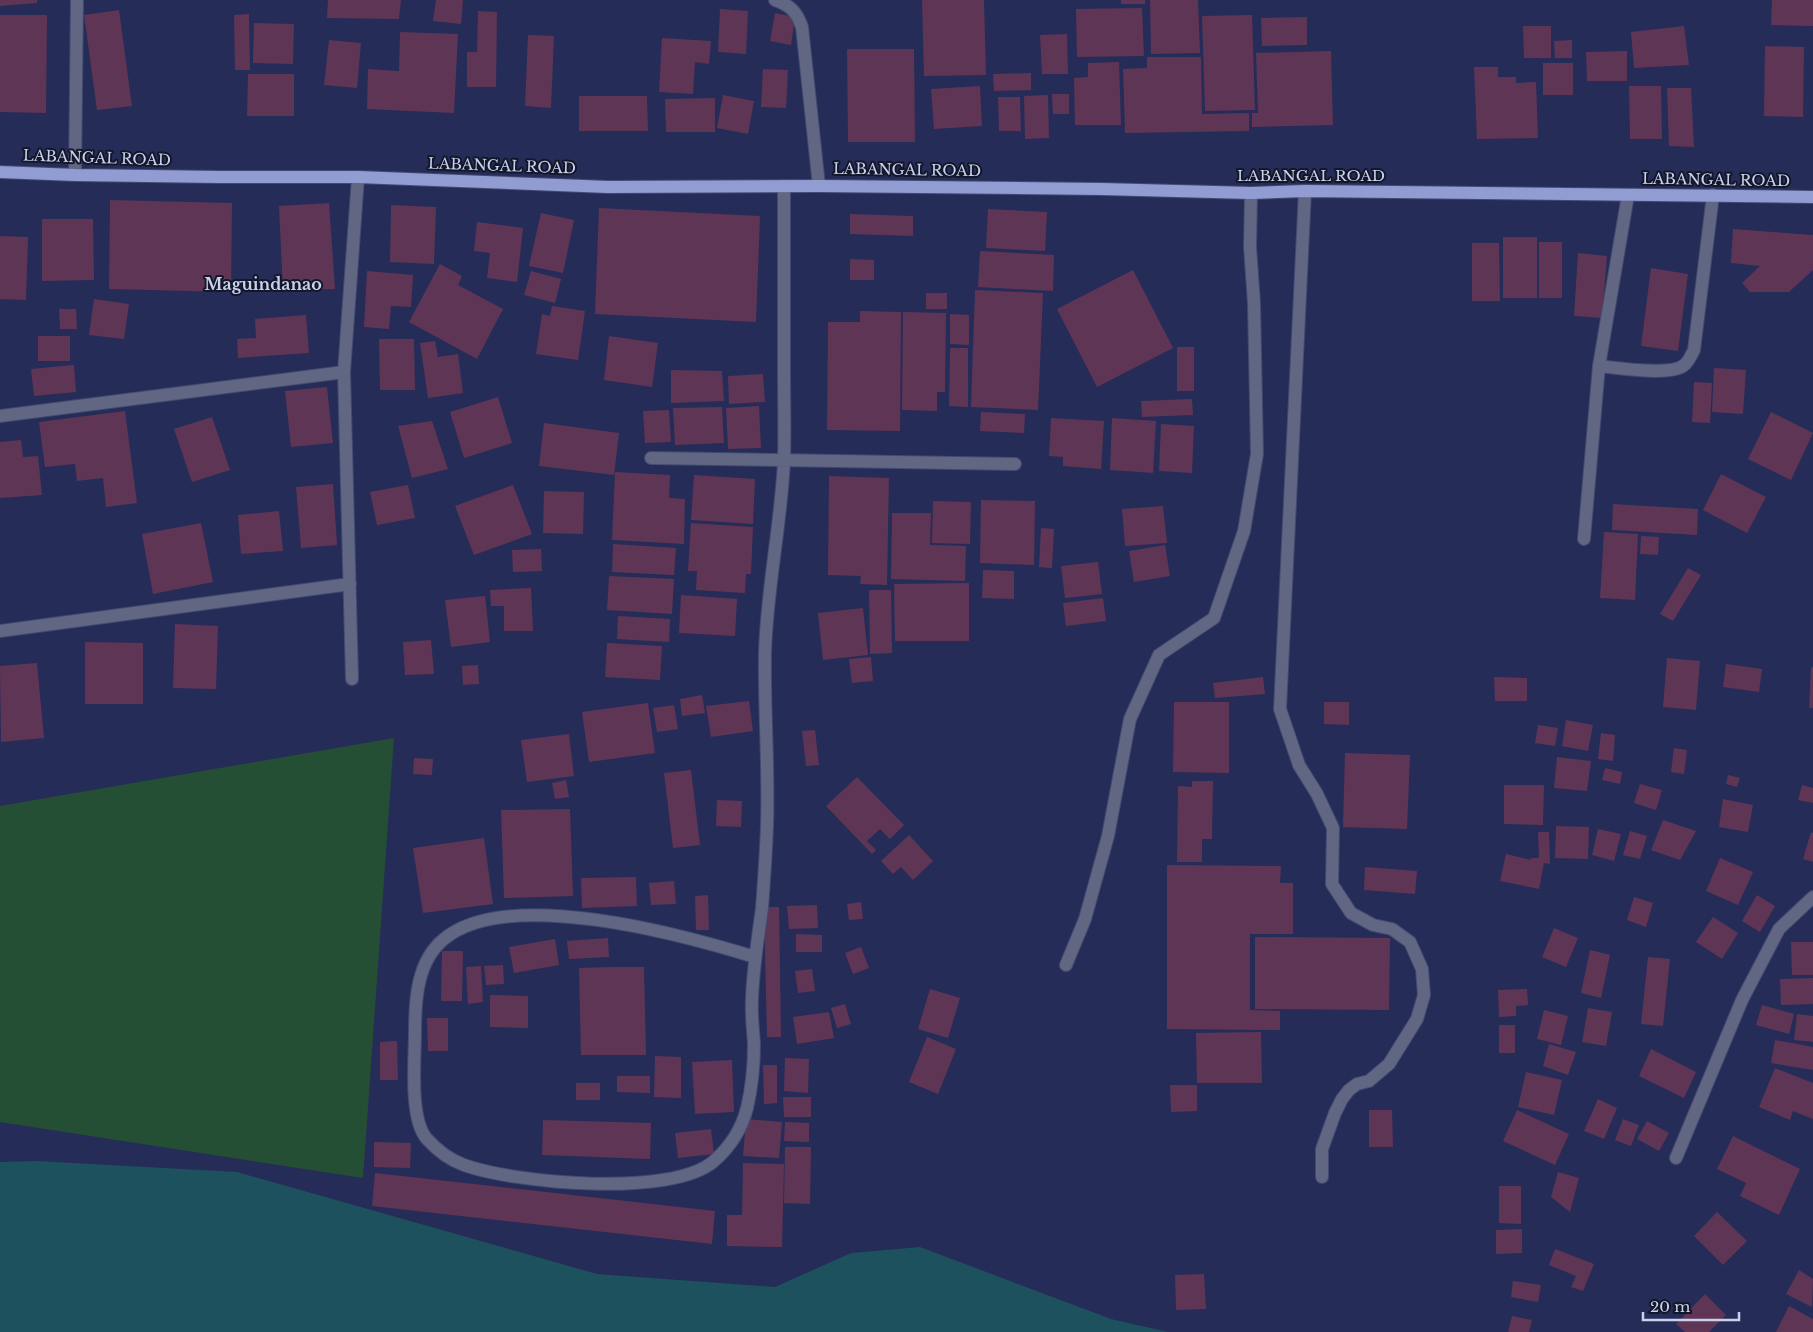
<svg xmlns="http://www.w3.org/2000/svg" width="1813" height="1332" font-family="'Libre Baskerville',serif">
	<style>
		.green { fill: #254f35 }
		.water { fill: #1d515d }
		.building { fill: #5f3556 }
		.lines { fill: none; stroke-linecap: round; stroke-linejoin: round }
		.minor-casing { stroke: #434a72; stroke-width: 14 }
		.major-casing { stroke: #434a72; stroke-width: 14 }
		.minor { stroke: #616782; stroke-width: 12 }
		.major { stroke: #919cd3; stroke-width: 12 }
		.labels { text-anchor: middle; stroke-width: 4; stroke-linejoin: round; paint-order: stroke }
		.street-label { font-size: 15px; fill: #cad1ec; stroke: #13172a }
		.neighbourhood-label { font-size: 16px; font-weight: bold; fill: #cad1ec; stroke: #13172a }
	</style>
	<rect width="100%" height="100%" fill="#252c57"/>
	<!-- green -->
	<path class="green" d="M394,738l-31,440 -363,-56v-316z"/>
	<!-- water -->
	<path class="water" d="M37,1161l200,11 360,102 178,13 76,-34 69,-6 191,72 57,13h-1168v-170z"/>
	<!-- building -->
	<path class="building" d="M0,0h37v3l-37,3z
		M328,0h73l-2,19 -72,-1z
		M436,0h27l-2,24 -28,-3z
		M922,0h62l2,75 -62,1z
		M1121,0h24v4h-24z
		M1150,0h48l2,53 -49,1z
		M1772,0h41v26l-42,-1z
		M1142,8l2,48 -67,1 -1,-48z
		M720,9l28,2 -2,43 -28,-2z
		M119,10l13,96 -35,4 -13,-95z
		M478,11l19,1 -1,75h-29v-35h10z
		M775,13l20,4 -4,28 -21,-4z
		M249,14l1,56h-15l-1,-55z
		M0,15h47l-1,98 -46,-1z
		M1252,15l3,95 -50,1 -3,-95z
		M1307,17v28l-45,1 -1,-28z
		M254,23l40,1 -1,40 -40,-1z
		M1523,26h28v32h-27z
		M1684,26l5,39 -55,3 -3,-36z
		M400,32l58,2 -4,79 -87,-4 1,-40 31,2z
		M1067,34l1,40h-26l-2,-39z
		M528,35l26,1 -3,72 -26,-2z
		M662,38l49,3 -2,23 -14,-2 -2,32 -34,-2z
		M329,40l32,3 -4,45 -33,-3z
		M1572,40v18h-17l-1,-17z
		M1765,46l39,1 -1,70 -39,-1z
		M847,49h67l1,93h-67z
		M1331,51l2,74 -81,2v-14h6l-2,-60z
		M1627,51v30h-40l-1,-29z
		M1147,57h54l1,57 47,-1v18l-124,2 -2,-64 24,-1z
		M1119,62l2,63h-46l-1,-47 14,-1v-14z
		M1543,63h30v32h-30z
		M1474,67h24v10h18v6l20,-1 2,56 -61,1z
		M763,69l25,1 -2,38 -25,-1z
		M1031,73v17l-37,1 -1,-17z
		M248,74h46v42h-47z
		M980,86l2,40 -48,3 -3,-40z
		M1629,86h32l1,53h-32z
		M1667,88h24l3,59 -25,-1z
		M1052,94h17v20h-16z
		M723,95l31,6 -6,33 -31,-6z
		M1048,95l1,43 -24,1 -1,-43z
		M579,96h68l1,35h-69z
		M998,97h22l1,34h-22z
		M715,98v34h-49l-1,-33z
		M110,200l122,3 -1,89 -122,-3z
		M329,203l6,86 -52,1 -4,-84z
		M391,205l45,2 -2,57 -44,-2z
		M599,208l161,8 -4,106 -161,-8z
		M988,209l59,3 -2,39 -59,-3z
		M541,213l33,7 -11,53 -34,-7z
		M850,214l63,2v20l-63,-2z
		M42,219h51l1,61 -52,1z
		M477,222l46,6 -6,54 -30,-4 3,-25 -16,-2z
		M1733,229l80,6v35l-24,22h-39l-8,-9 18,-17 -29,-3z
		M0,236l28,1 -2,63 -26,-1z
		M1503,237h34v61h-34z
		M1539,242h23v56h-23z
		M1472,243h27l1,58h-28z
		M980,251l74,4 -1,36 -75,-4z
		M1578,253l29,3 -5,62 -28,-2z
		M850,259l24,1v20h-24z
		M440,264l22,12 -4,9 45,24 -26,50 -68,-37z
		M1651,268l37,6 -10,77 -37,-5z
		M1133,270l40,78 -76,39 -40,-78z
		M367,271l46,4 -2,32 -20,-1 -2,23 -25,-2z
		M531,271l30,8 -6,24 -31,-8z
		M975,290l68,3 -5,117 -67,-3z
		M926,293h21v16h-21z
		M94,299l35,5 -5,35 -35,-4z
		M552,306l33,5 -7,49 -42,-6 6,-40 8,2z
		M59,309h17l1,20h-17z
		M860,311l41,1 -1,119 -73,-1 1,-108h32z
		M903,312l43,1 -1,79h-8v19l-35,-1z
		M950,314l19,1v30l-19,-1z
		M306,315l3,38 -71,5 -1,-19 19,-1 -1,-19z
		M38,336h32v25h-32z
		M609,336l49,7 -6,44 -48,-7z
		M379,339h35l1,51h-35z
		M435,341l3,16 20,-3 5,39 -35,5 -8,-55z
		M1177,347h17v44h-17z
		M950,348h18v59l-19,-1z
		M74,365l2,27 -42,4 -3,-27z
		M1714,368l32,2 -3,44 -31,-2z
		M671,370l51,1 2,30 -53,2z
		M763,374l2,28 -36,2 -1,-28z
		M1694,382l18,1 -2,40 -18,-1z
		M327,387l6,56 -42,4 -6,-56z
		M498,397l14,46 -48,15 -14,-46z
		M1192,399l1,16 -51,2 -1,-16z
		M759,406l2,42 -33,1 -2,-41z
		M722,407l2,36 -49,2 -2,-37z
		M669,410l2,32 -26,1 -2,-32z
		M125,411l12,92 -31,4 -3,-29 -26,3 -2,-17 -30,3 -6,-45z
		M981,412l44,2 -1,19 -44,-2z
		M1771,412l42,21 -22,47 -43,-21z
		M212,417l18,53 -38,12 -18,-53z
		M1051,418l53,3 -3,48 -38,-3v-9l-14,-1z
		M1112,418l44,3 -3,52 -43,-3z
		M432,421l16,48 -36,9 -14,-52z
		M544,423l75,10 -5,42 -75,-9z
		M1161,424l33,2 -2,47 -33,-2z
		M21,440l2,17 15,-1 4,39 -42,3v-56z
		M615,472l55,3 -1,23 16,1 -1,45 -72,-4z
		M1721,474l45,23 -19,36 -44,-23z
		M694,475l61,4 -2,45 -62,-4z
		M829,476l60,2 -2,107 -27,-1 1,-8 -33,-1z
		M333,484l4,61 -36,3 -5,-61z
		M408,485l7,33 -38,7 -7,-33z
		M513,485l19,49 -58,21 -19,-49z
		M544,491l40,1 -1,42 -40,-1z
		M981,500l54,1 -1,64 -54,-2z
		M933,501l38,1 -1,42 -38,-1z
		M1613,504l85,5 -1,26 -85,-5z
		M1163,506l4,37 -42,3 -3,-37z
		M279,511l4,40 -42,3 -3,-39z
		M892,513h39l-1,32 36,1 -1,35 -74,-2z
		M201,523l12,59 -60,12 -11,-60z
		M691,523l62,4 -2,47h-5l-1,19 -49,-3 1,-19h-9z
		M1041,528l13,1 -2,39 -13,-1z
		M1604,532l34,2 -3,66 -35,-2z
		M1641,536l18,1 -1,18 -18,-1z
		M613,544l63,4 -2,27 -62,-3z
		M1165,545l5,31 -36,6 -5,-31z
		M541,549l1,22 -29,1 -1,-22z
		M1098,562l4,32 -37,4 -4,-32z
		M1688,568l13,7 -28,46 -13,-7z
		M983,570l31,1v28l-32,-1z
		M609,576l65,3 -2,35 -65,-4z
		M969,583v58h-74l-1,-57z
		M531,588l2,43h-29v-25h-13l-1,-16z
		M869,590h22l1,63 -22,1z
		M681,595l56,4 -2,37 -56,-3z
		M485,596l5,46 -39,5 -6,-47z
		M1103,598l3,23 -40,5 -3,-23z
		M863,608l5,47 -45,5 -5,-47z
		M618,616l52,3 -1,23 -52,-3z
		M175,624l43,2 -2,63 -43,-1z
		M431,640l3,34 -29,1 -2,-33z
		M85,642l58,1v61h-58z
		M607,643l55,3 -2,34 -55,-3z
		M871,657l2,24 -21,2 -3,-24z
		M1667,658l33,3 -4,49 -33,-3z
		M37,663l7,75 -43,4 -1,-76z
		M1726,664l36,5 -3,23 -36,-5z
		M478,665l1,19 -16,1 -1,-19z
		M1811,667h2v41h-4z
		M1263,677l2,17 -50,4 -2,-15z
		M1494,677l33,1v23h-32z
		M702,695l3,18 -23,3 -2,-17z
		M749,701l4,30 -42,6 -5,-31z
		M1174,702h55v71l-56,-1z
		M1324,702h25v23l-25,-1z
		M648,703l7,50 -66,9 -7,-50z
		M674,705l4,24 -21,3 -4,-24z
		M1566,720l27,5 -5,26 -26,-5z
		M1538,725l20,3 -3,18 -20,-3z
		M815,730l4,35 -13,1 -4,-35z
		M1601,733l14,2 -2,26 -15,-2z
		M569,734l5,42 -47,6 -6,-42z
		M1674,748l13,2 -3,24 -13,-2z
		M1345,753l65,2 -3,74 -64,-2z
		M1557,757l34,4 -4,30 -33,-3z
		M414,758l19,1 -1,16 -19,-1z
		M1605,768l17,4 -2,12 -18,-4z
		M691,770l9,75 -27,3 -9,-75z
		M1728,775l12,3 -3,9 -11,-3z
		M857,777l47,48 -14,14 -10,-10 -13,12 9,9 -4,4 -46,-48z
		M566,780l3,17 -14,2 -3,-16z
		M1192,781h21l-1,58h-10v23h-25l1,-76 14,1z
		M1640,784l22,6 -6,20 -22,-7z
		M1504,785h40l-1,40 -39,-1z
		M1802,785l11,3v15l-15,-3z
		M1723,799l30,6 -5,27 -29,-5z
		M717,800l25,1 -1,26 -25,-1z
		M570,809l3,87 -69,2 -3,-88z
		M1663,820l33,11 -16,29 -29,-10z
		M1556,826l33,1 -1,32 -33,-1z
		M1598,829l23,5 -7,27 -22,-6z
		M1630,831l17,5 -7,23 -17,-4z
		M1538,832h11l1,32 -6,-1 -5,26 -39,-8 6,-27 25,6v-2h8z
		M1811,832l2,1v29l-10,-3z
		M909,835l24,26 -20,19 -12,-13 -8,7 -12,-13z
		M484,838l9,66 -70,9 -10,-65z
		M1720,858l33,14 -15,33 -32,-14z
		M1167,865l114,1 -1,17h13v51h-43v76l30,1v19l-113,-1z
		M1365,867l52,4 -2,23 -51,-4z
		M636,877l1,29 -55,2 -1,-30z
		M674,881l2,23 -25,1 -2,-22z
		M708,895l1,35h-13l-1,-34z
		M1757,895l18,11 -15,26 -18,-11z
		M1634,897l19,6 -7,24 -19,-7z
		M861,902l2,17 -14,1 -2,-16z
		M817,905l1,23 -29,1 -2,-23z
		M764,907h15l2,130h-14z
		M1713,917l25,16 -16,26 -26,-17z
		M1554,928l24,10 -12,29 -24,-10z
		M796,934l26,1v17h-26z
		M1255,937l135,1 -1,72 -134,-1z
		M608,938l1,19 -40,2 -2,-18z
		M555,939l4,26 -45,8 -5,-26z
		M1791,942h22v33h-21z
		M861,947l8,21 -16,6 -8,-21z
		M1590,950l20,5 -9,43 -20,-5z
		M442,951h21l-1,50h-21z
		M1648,957l22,2 -7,67 -22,-2z
		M503,965l1,19 -18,1 -2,-19z
		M481,966l2,36 -15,2 -2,-37z
		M613,967h31l2,88h-65l-2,-87z
		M812,969l3,22 -17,2 -3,-22z
		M1813,978v26l-32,1 -1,-26z
		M930,989l30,9 -12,40 -30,-9z
		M1527,989l1,16 -12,1v10l-17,1 -1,-27z
		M490,995l38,1v32l-38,-1z
		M845,1004l6,20 -14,4 -6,-20z
		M1762,1005l32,9 -5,20 -33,-9z
		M1588,1008l24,4 -6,34 -24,-4z
		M1544,1010l24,6 -7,29 -24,-6z
		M829,1012l5,26 -37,6 -4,-27z
		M1797,1014l16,2v26l-19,-2z
		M427,1018h21v33h-20z
		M1499,1025h16v28h-16z
		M1261,1032l1,51h-65l-1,-50z
		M927,1037l29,12 -18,45 -29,-12z
		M1775,1040l38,7v23l-42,-7z
		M397,1041l1,39h-18v-38z
		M1549,1044l27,8 -8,23 -25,-9z
		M1651,1049l45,23 -12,26 -45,-22z
		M655,1056l26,1v41l-27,-1z
		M785,1058l24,1 -1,34 -24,-2z
		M732,1060l2,52 -39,2 -3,-52z
		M763,1065h14v38l-13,1z
		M1775,1068l38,15v36l-20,-8 -3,9 -31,-13z
		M1526,1072l36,8 -8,35 -36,-8z
		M617,1076h33v17l-33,-1z
		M576,1083h24v17h-24z
		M1170,1085h27v26l-26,1z
		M783,1097h28v20h-27z
		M1598,1099l19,9 -13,31 -20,-8z
		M1369,1110h23l1,37h-24z
		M1517,1110l52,24 -14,31 -52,-24z
		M746,1119l36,3 -3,36 -36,-2z
		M1623,1119l16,6 -8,21 -16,-6z
		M543,1120l108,3 -1,36 -108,-4z
		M1647,1121l22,12 -10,18 -22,-12z
		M785,1122l24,1v19l-25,-1z
		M711,1129l3,25 -36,4 -3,-25z
		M1733,1136l67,33 -21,46 -39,-19 6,-13 -29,-14z
		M374,1142l37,1 -1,25 -36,-1z
		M785,1147h26l-1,57 -26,-1z
		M743,1163l41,1 -2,83 -55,-1v-31h15z
		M1558,1172l21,6 -9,34 -19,-15z
		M375,1173l340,38 -3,33 -340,-38z
		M1499,1186h22v38l-22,-1z
		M1717,1212l30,29 -24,24 -29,-29z
		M1522,1229v24l-26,1v-24z
		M1555,1249l39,15 -11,27 -12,-4 5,-11 -27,-11z
		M1799,1270l14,9 -1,28 -26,-13z
		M1204,1274l2,35 -30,1 -1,-35z
		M1513,1281l28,4 -3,17 -27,-5z
		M1705,1294l21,21 -17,17h-24l-9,-8z
		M1789,1306l24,13v13h-37z
		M1512,1316l20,4 -3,12h-21z"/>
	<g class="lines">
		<!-- minor casing -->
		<g class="minor-casing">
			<path id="minor" d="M775,0c15,5 22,12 27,27l17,159
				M75,175l2,-175
				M1305,191l-25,518 19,56 18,29 16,34 -1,56 19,29 22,12 19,4 18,13 12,27 2,26 -7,24 -28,45 -20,17 -12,3 -8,6 -7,9 -7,14 -13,36v28
				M1599,366c19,2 69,10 84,0 5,-3 8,-10 11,-16l19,-155
				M0,416l344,-44
				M651,458l364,6
				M1584,539l15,-173 29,-171
				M0,631l350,-47
				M352,679l-8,-307 14,-195
				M755,957c-72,-22 -247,-71 -311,-18 -27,22 -29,60 -29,93 0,27 -6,87 12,107 9,10 23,21 37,26 50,18 208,33 250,-4 16,-14 28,-33 33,-53 5,-21 7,-42 7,-64 -1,-15 -3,-30 -2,-45 1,-31 6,-61 10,-91 2,-27 4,-55 5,-82 2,-58 -3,-116 -2,-174 2,-64 16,-128 19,-191 1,-31 0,-62 0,-92 0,-61 0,-122 0,-183
				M1066,965l19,-46 23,-83 22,-117 29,-64 55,-37 30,-87 13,-77 -3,-151 -4,-56 1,-54
				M1676,1158l66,-158 37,-71 34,-32"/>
		</g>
		<!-- major casing -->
		<g class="major-casing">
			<path id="major" d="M0,172l75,3 144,2h139l250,10 211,-1 283,3 149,4 54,-2 508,6"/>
		</g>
		<!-- minor -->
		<use href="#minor" class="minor"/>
		<!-- major -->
		<use href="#major" class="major"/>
	</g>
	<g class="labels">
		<!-- street labels -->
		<g class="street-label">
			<text transform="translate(97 158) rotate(2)" y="5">LABANGAL ROAD</text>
			<text transform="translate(502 166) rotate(2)" y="5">LABANGAL ROAD</text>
			<text transform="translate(907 170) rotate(1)" y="5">LABANGAL ROAD</text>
			<text x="1311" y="181">LABANGAL ROAD</text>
			<text transform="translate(1716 180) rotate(1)" y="5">LABANGAL ROAD</text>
		</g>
		<!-- neighbourhood labels -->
		<g class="neighbourhood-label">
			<text x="263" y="290">Maguindanao</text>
		</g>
	</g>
	<!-- scale -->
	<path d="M1643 1312v8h96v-8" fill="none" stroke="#cad1ec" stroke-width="2.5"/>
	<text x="1650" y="1312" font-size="15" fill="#cad1ec" stroke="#13172a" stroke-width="4" paint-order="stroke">20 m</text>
</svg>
